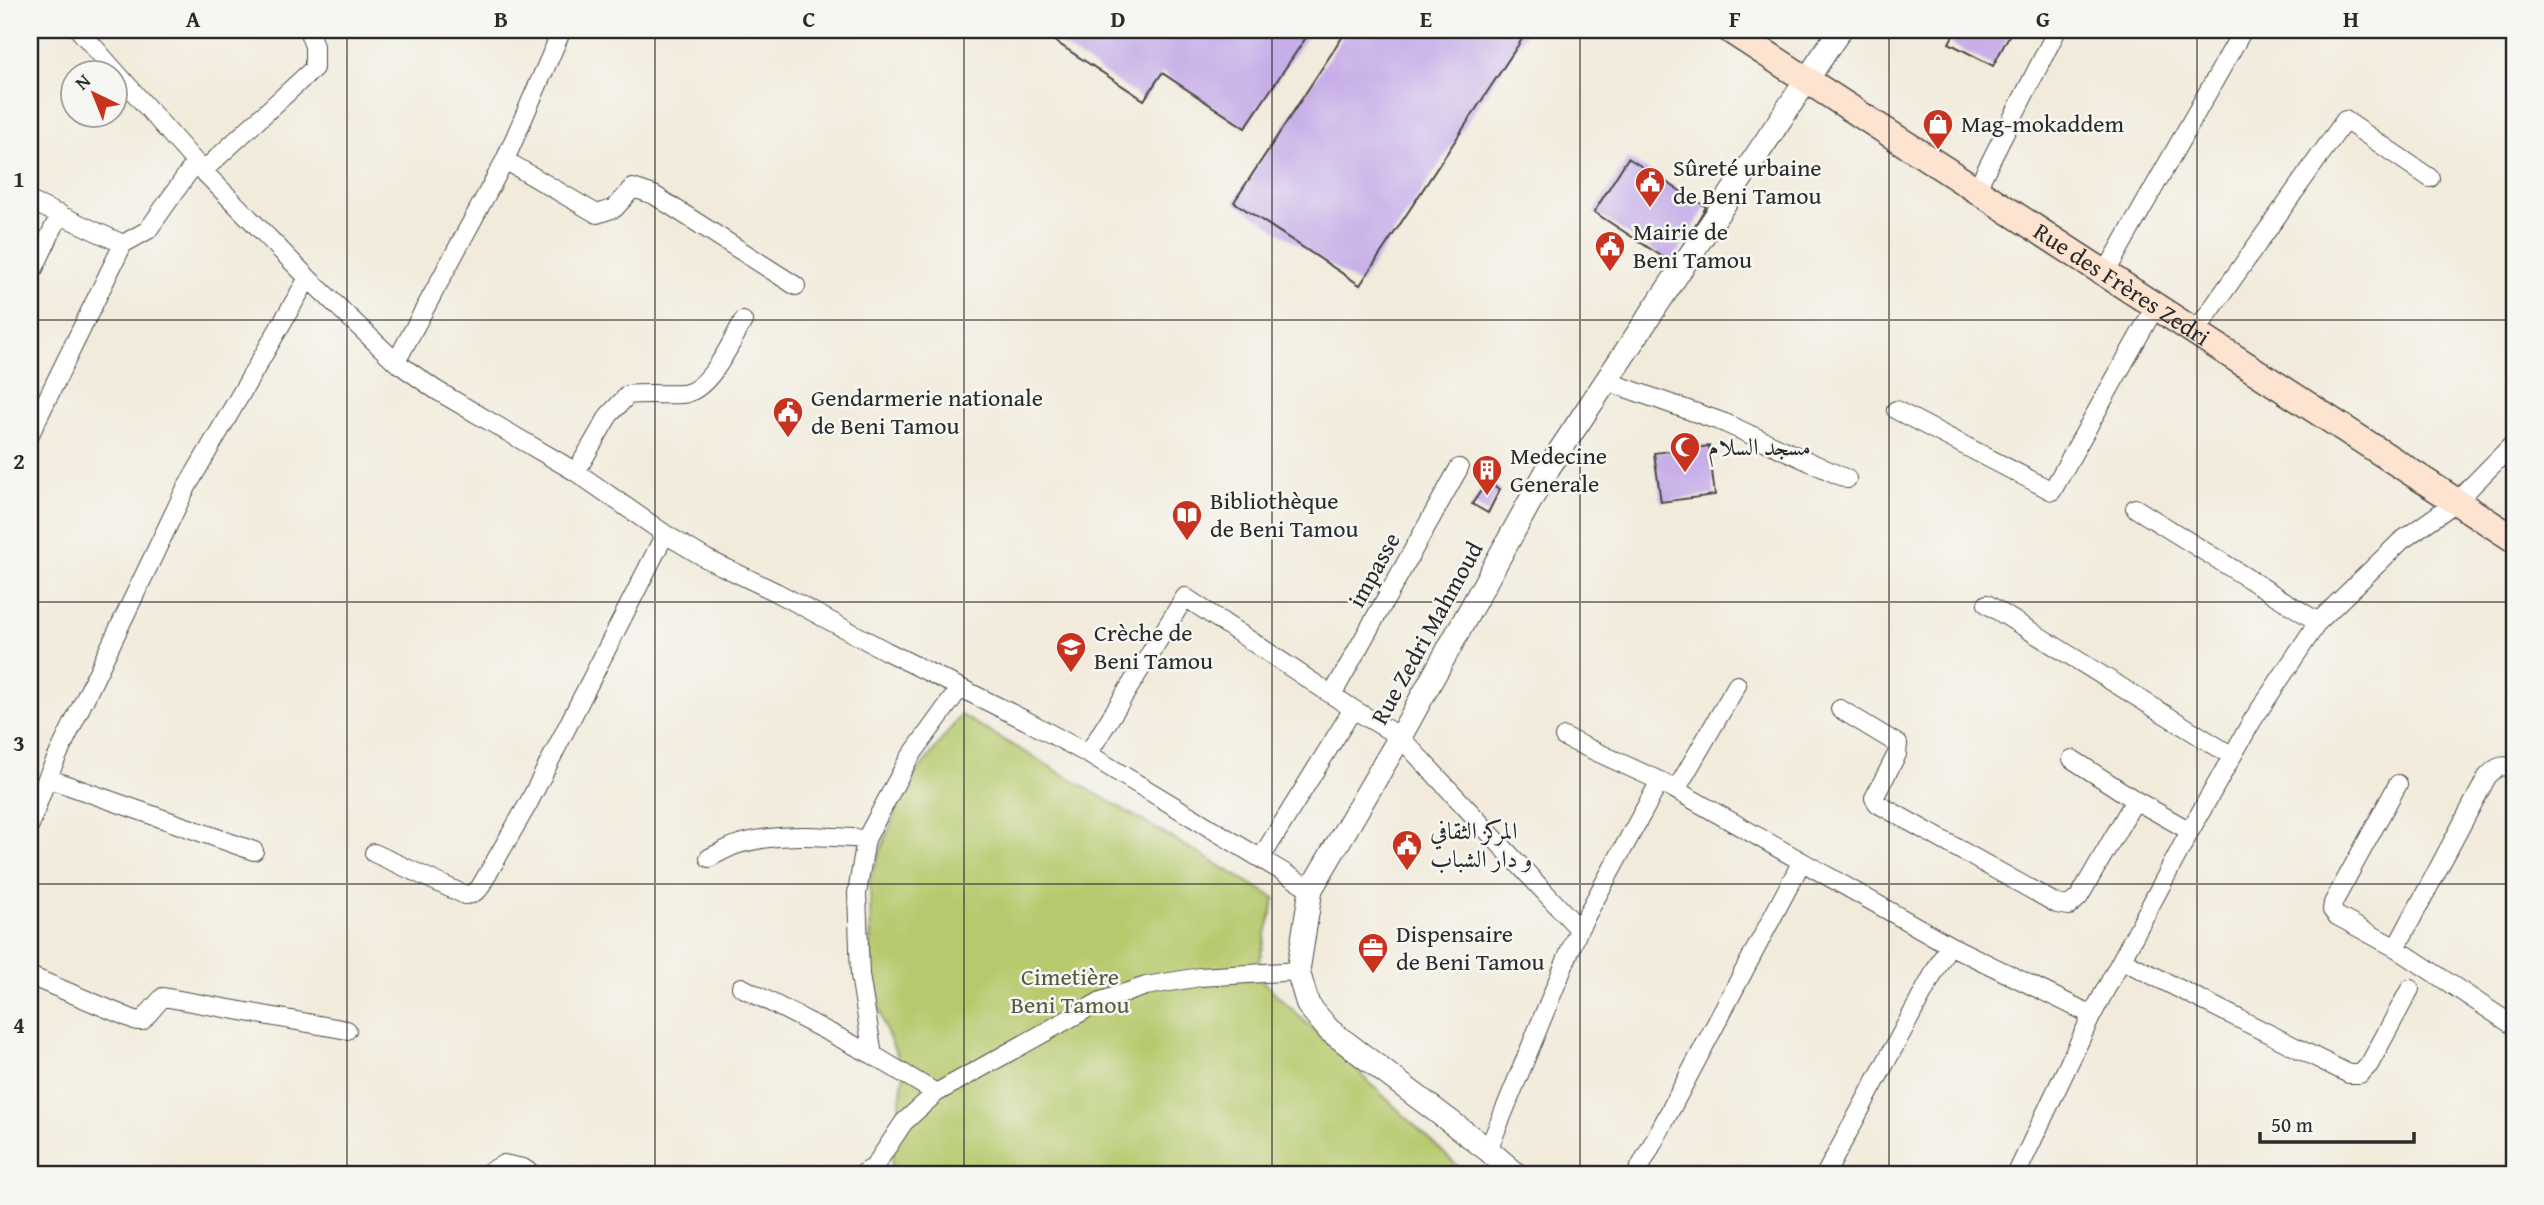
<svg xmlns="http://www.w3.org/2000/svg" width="2544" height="1205" font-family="'Gentium Book Plus',Amiri,serif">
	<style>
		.green { fill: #b6c96c; stroke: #707a4c; stroke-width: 2 }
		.building { fill: #c7aee8 }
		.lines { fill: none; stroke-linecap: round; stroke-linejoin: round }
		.minor-casing { stroke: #494845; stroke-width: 20 }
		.tertiary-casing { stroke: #494845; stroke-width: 25 }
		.secondary-casing { stroke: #494845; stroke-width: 29 }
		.minor { stroke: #fff; stroke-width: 18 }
		.tertiary { stroke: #fff; stroke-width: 23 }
		.secondary { stroke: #fde4d1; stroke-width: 26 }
		.grid { fill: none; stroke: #2b2b2b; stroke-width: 2; stroke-opacity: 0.55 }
		.labels { text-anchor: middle; stroke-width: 5; stroke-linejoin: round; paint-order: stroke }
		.poi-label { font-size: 24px; fill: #2b2b2b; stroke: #f6f6f2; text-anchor: start }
		.street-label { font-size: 24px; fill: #2b2b2b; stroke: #f6f6f2 }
		.park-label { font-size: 24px; fill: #555a3e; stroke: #f6f6f2 }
		.neatline { fill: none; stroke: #2b2b2b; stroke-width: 2.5 }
		.grid-label { font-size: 23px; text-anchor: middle; font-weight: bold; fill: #2b2b2b }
	</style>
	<rect width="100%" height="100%" fill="#f6f6f2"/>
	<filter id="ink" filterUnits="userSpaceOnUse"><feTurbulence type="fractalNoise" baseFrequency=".0143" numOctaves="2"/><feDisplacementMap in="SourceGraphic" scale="14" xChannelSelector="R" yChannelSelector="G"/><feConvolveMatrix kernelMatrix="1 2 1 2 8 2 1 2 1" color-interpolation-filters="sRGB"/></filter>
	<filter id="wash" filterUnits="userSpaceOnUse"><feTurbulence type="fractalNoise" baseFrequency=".00686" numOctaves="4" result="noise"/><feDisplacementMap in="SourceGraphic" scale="28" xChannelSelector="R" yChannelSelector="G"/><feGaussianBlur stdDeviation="1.57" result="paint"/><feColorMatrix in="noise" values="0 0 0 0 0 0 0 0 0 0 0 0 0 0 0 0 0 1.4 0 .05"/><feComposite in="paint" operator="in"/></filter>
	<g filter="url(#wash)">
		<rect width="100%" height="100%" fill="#f2ebdb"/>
		<!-- green -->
		<path class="green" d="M961,715l314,183 -19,77 211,200h-568l-8,-6 13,-98 -20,-45 -13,-55 -1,-93 35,-90z"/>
		<g id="blocks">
			<!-- building -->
			<path class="building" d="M1038,30h273l-66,98 -83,-55 -18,27z
				M1347,30h181l-168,255 -126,-83z
				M1956,30h56l-19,36 -44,-23z
				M1628,158l78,49 -34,56 -78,-51z
				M1709,446l6,49 -54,7 -7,-49z
				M1487,482l13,7 -12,24 -16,-9z"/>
		</g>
	</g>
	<g filter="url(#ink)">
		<use href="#blocks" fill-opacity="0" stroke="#494845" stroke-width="2"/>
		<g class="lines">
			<!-- minor casing -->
			<g class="minor-casing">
				<path id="minor" d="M79,30l124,141 105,107 88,84 40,28 140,82 89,62 42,25 69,33 110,59 141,70 61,33 223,135
					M505,160l92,54 18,-6 18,-20 21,7 142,91
					M203,171l111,-103v-22l-6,-16
					M1976,190l81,-160
					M30,201l93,43
					M2105,274l138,-244
					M30,277l30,-63
					M2196,331l149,-211 85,58
					M396,362l109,-202 57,-130
					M1606,381l119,42 122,56
					M1896,410l156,81 103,-184
					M30,434l93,-190 25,-14 47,-67
					M576,472l33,-57 19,-20c18,-2 36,0 54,-1 27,-2 49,-51 61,-73
					M2135,508l183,114
					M1987,604l245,152
					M1332,695l127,-227
					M1840,709l58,35 -1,10 -23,44 4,6 179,100 12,2 10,-9 56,-97
					M1564,737l96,44 289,164 143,70
					M1088,754l97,-157 168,112 47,28 179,192 -91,221
					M2072,759l63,41 55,31
					M47,778l207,73
					M2398,784l-65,119 -1,7 5,6 59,32 118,78
					M1676,790l61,-105
					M30,825l17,-47 137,-286 124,-214
					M374,853l91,42 7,-1 7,-5 49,-85 137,-270
					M709,858c10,-5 20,-11 30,-14 41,-12 86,-8 127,-5
					M1261,858l92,-149
					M1579,929l81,-148
					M2396,948l91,-171c9,-10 14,-13 27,-9
					M2122,960l227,114h11l9,-9 41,-76
					M30,976l107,45h5l21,-24 184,33
					M741,987l132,68 63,38
					M873,1055l-13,-80 -3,-82 9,-54 42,-79 52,-72
					M484,1175l20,-11 19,4 11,7
					M861,1175l13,-8 30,-45 32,-29 165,-92 45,-15 54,-9 98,-6
					M1636,1175l165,-312
					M1825,1175l124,-230
					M2016,1175l76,-160 98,-184 62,-110 66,-99 83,-81 55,-39 58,-59"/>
			</g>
			<!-- tertiary casing -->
			<g class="tertiary-casing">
				<path id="tertiary" d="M1517,1175l-29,-25 -159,-120 -21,-25 -10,-34 13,-82 89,-152 149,-270 291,-437"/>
			</g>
			<!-- secondary casing -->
			<g class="secondary-casing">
				<g id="secondary">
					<path id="s1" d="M1730,30l784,509"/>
				</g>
			</g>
			<!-- minor -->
			<use href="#minor" class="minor"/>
			<!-- tertiary -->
			<use href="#tertiary" class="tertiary"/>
			<!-- secondary -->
			<use href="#secondary" class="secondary"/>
		</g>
	</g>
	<!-- grid -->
	<path class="grid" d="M347,30v1145M655,30v1145M964,30v1145M1272,30v1145M1580,30v1145M1889,30v1145M2197,30v1145M30,320h2484M30,602h2484M30,884h2484"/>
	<!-- icons -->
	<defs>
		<g id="shop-pin" transform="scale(1.575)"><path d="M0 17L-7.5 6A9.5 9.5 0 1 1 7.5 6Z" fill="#c8321e" stroke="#f6f6f2"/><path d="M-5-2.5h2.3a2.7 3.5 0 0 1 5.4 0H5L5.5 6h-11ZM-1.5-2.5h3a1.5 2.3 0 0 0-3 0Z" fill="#fff"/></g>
		<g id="civic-pin" transform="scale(1.575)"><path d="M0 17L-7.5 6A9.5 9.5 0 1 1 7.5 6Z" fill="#c8321e" stroke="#f6f6f2"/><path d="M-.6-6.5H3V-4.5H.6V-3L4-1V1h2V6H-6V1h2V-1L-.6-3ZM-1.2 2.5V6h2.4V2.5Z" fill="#fff"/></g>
		<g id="mosque-pin" transform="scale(1.575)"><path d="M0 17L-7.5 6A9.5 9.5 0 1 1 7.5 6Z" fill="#c8321e" stroke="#f6f6f2"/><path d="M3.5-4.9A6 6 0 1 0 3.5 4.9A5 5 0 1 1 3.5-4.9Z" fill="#fff"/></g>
		<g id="building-pin" transform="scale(1.575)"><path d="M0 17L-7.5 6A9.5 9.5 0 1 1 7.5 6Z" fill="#c8321e" stroke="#f6f6f2"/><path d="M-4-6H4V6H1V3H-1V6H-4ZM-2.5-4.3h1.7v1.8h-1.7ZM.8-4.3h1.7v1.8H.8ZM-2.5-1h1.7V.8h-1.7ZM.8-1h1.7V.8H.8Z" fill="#fff"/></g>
		<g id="library-pin" transform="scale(1.575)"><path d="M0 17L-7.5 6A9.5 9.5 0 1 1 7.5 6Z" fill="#c8321e" stroke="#f6f6f2"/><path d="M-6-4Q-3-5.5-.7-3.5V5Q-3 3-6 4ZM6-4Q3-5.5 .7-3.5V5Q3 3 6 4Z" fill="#fff"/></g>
		<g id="school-pin" transform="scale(1.575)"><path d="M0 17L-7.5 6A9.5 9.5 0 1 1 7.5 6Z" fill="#c8321e" stroke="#f6f6f2"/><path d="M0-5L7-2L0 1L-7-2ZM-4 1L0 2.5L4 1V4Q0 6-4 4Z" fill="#fff"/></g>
		<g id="office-pin" transform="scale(1.575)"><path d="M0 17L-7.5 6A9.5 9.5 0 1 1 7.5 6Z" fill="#c8321e" stroke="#f6f6f2"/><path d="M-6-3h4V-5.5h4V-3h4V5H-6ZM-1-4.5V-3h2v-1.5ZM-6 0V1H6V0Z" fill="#fff"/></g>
	</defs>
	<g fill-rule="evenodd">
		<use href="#shop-pin" x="1938" y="124"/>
		<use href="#civic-pin" x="1650" y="182"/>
		<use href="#civic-pin" x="1610" y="246"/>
		<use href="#civic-pin" x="788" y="412"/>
		<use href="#mosque-pin" x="1685" y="447"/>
		<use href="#building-pin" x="1487" y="470"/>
		<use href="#library-pin" x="1187" y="515"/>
		<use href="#school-pin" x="1071" y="647"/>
		<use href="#civic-pin" x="1407" y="845"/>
		<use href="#office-pin" x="1373" y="948"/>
	</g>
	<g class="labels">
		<!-- poi labels -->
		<g class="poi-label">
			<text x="1961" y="132">Mag-mokaddem</text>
			<text x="1673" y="176">Sûreté urbaine<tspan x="1673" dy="28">de Beni Tamou</tspan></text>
			<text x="1633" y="240">Mairie de<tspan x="1633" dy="28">Beni Tamou</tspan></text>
			<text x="811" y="406">Gendarmerie nationale<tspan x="811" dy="28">de Beni Tamou</tspan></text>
			<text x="1708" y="455">مسجد السلام</text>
			<text x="1510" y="464">Medecine<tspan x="1510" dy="28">Generale</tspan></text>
			<text x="1210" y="509">Bibliothèque<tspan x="1210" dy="28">de Beni Tamou</tspan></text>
			<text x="1094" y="641">Crèche de<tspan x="1094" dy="28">Beni Tamou</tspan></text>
			<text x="1430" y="839">المركز الثقافي<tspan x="1430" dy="28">و دار الشباب</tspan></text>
			<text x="1396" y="942">Dispensaire<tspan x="1396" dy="28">de Beni Tamou</tspan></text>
		</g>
		<!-- street labels -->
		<g class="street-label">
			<text dy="8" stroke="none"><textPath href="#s1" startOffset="467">Rue des Frères Zedri</textPath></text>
			<text transform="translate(1374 570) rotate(-61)" y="8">impasse</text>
			<text transform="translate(1427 633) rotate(-61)" y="8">Rue Zedri Mahmoud</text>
		</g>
		<!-- park labels -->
		<g class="park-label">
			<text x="1070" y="985">Cimetière<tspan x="1070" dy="28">Beni Tamou</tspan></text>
		</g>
	</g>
	<!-- margin -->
	<rect width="2544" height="1205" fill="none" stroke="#f6f6f2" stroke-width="77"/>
	<!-- north arrow -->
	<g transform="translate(94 94) rotate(317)"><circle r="33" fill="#f6f6f2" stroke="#a5a5a2" stroke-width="2"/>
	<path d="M0-5L12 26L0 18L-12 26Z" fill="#c8321e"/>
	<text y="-10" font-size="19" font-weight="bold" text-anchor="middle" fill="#2b2b2b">N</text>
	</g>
	<!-- scale -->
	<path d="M2260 1132v10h154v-10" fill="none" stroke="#2b2b2b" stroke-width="3.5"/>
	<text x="2271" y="1132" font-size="21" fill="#2b2b2b" stroke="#f6f6f2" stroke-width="5" paint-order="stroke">50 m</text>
	<rect x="38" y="38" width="2468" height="1128" class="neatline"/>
	<g class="grid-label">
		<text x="193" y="27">A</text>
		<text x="501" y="27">B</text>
		<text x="809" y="27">C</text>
		<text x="1118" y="27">D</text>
		<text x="1426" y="27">E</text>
		<text x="1735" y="27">F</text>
		<text x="2043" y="27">G</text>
		<text x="2351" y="27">H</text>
		<text x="19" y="187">1</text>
		<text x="19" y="469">2</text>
		<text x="19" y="751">3</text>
		<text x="19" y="1033">4</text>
	</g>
</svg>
